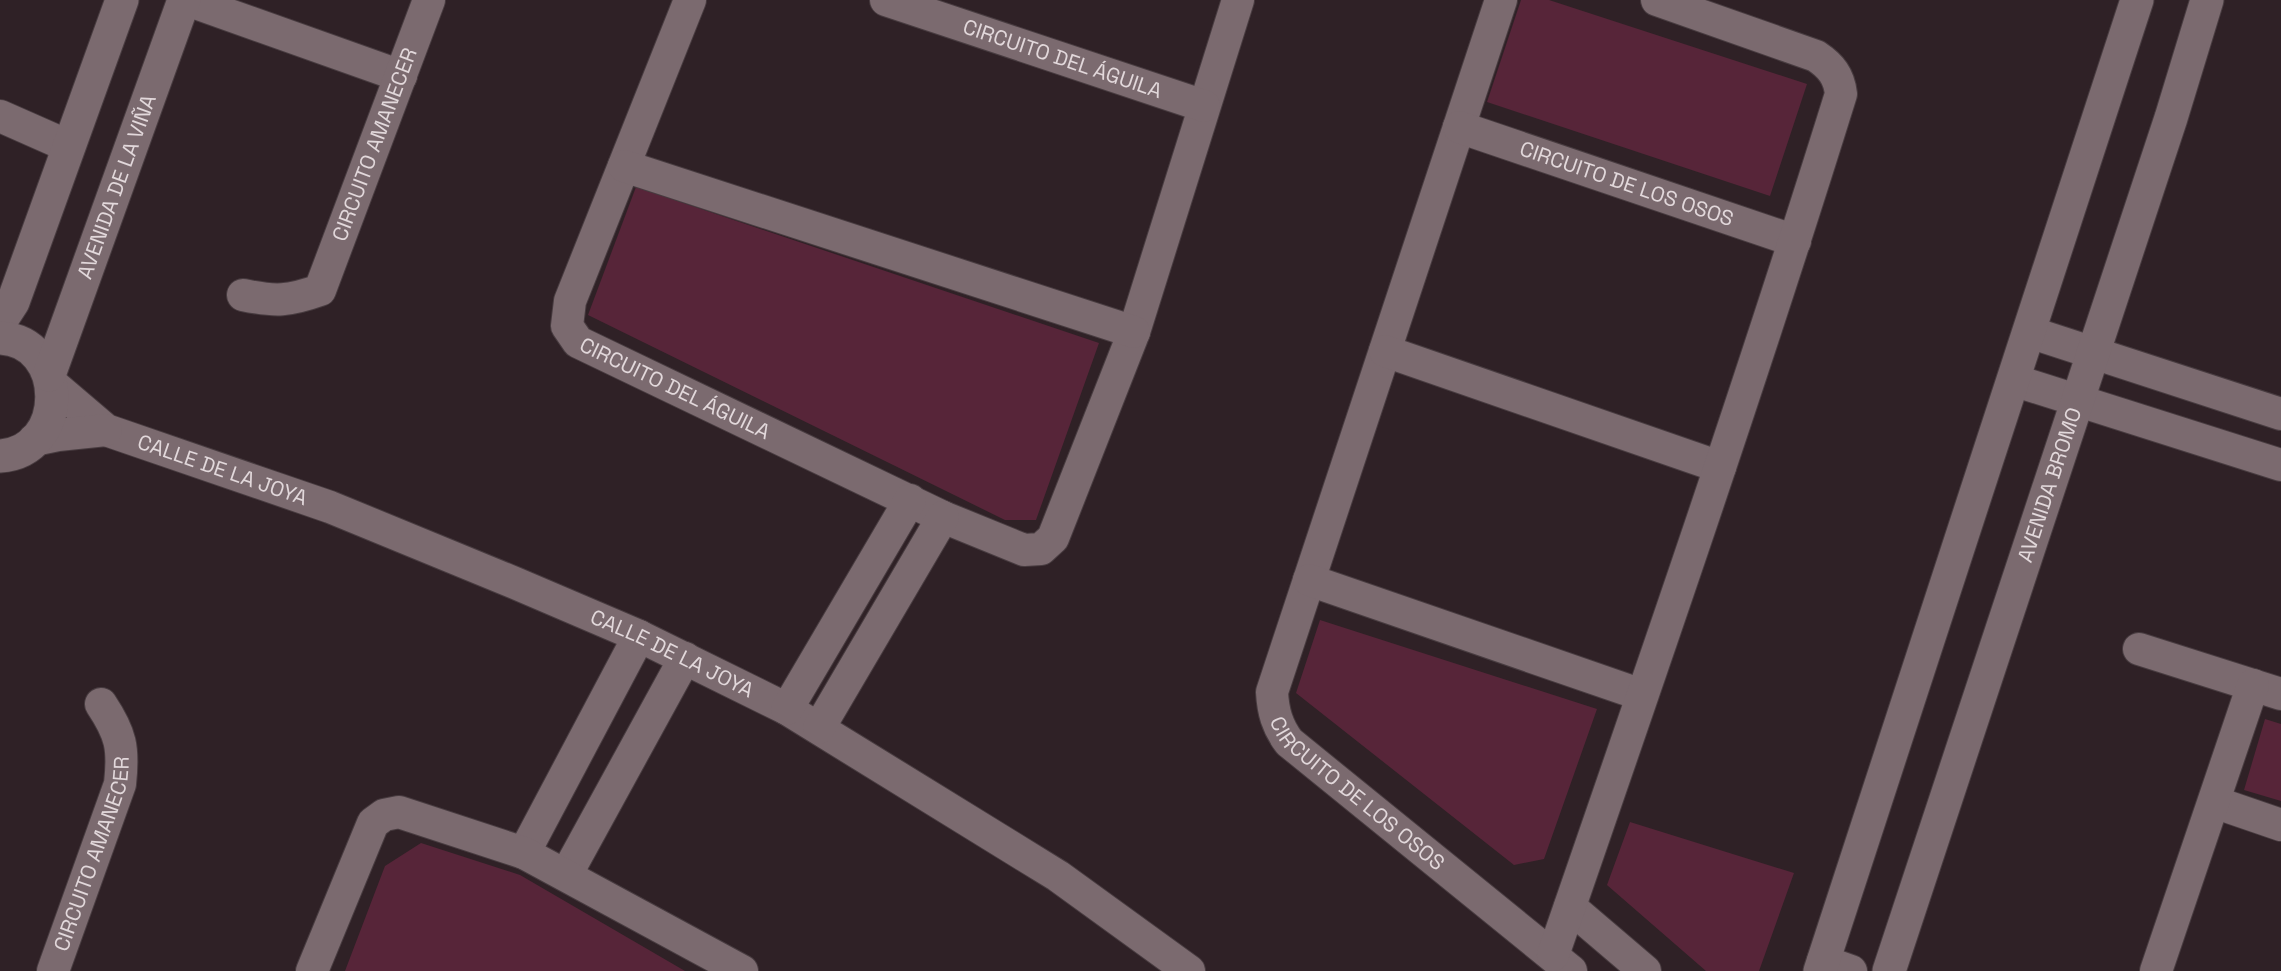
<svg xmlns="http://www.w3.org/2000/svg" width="2281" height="971" font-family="'Space Grotesk',sans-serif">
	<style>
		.green { fill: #572539 }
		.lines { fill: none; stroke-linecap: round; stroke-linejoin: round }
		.minor-casing { stroke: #483c40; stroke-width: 34 }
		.tertiary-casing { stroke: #483c40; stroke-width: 35 }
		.secondary-casing { stroke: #483c40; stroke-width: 35 }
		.minor { stroke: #7b6a6f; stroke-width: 32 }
		.tertiary { stroke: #7b6a6f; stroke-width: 33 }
		.secondary { stroke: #7b6a6f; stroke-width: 33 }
		.labels { text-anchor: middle; stroke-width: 6; stroke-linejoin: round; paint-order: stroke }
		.street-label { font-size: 21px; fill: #e2d8db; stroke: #130d0f }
	</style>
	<rect width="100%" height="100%" fill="#2f2126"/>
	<!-- green -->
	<path class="green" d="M1521,0h28l258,84 -37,112 -283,-94z
		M636,187l463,156 -63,177h-31l-417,-205z
		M1320,620l277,89 -53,150 -30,6 -218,-172z
		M2265,719l16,5v77l-37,-11z
		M1630,822l164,51 -35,98h-53l-99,-86z
		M421,843l99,32 165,96h-340l40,-105z"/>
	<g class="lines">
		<!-- minor casing -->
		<g class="minor-casing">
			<g id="minor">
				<path d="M187,0l214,76"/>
				<path id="s1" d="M690,0l-120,301 -3,25 11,16 365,175 81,33 17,-1 12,-11 81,-206 104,-332"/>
				<path id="s2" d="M886,0l318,106"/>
				<path id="s3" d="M1501,0l-229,692c1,19 5,34 17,50l282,229"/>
				<path d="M0,116l68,30"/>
				<path id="s4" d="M1459,127l336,114"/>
				<path d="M624,166l510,166"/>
				<path id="s5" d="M243,295c33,7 46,6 77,-5l109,-290"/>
				<path d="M2029,332l252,82"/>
				<path d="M1385,351l335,116"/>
				<path d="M2013,380l268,85"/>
				<path id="s6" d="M52,384l54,46 224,77 185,76 124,53 148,73 271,167 131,95"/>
				<path d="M34,440l24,-5 48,-5"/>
				<path d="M1309,580l333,115"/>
				<path d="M2139,649l142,45"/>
				<path d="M787,709l123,-209"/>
				<path d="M819,728l124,-211"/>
				<path d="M2214,802l67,23"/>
				<path d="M524,853l115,-217"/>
				<path d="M566,875l119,-217"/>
				<path d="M1570,907l75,64"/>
				<path d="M1553,955c99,-286 198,-572 288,-861 -2,-18 -10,-28 -25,-38l-159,-56"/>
				<path d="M1823,961l28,10"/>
				<path id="s7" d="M53,971l67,-187c4,-36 1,-50 -19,-80"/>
				<path d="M312,971l61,-148 11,-8 15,-3 125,41 218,118"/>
				<path d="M2156,971l97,-286"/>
			</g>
		</g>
		<!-- tertiary casing -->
		<g class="tertiary-casing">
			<g id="tertiary">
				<path d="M0,322l13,-20 109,-302"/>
				<path d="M0,338c69,3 69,114 0,118"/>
				<path id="s8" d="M49,375l135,-375"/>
			</g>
		</g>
		<!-- secondary casing -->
		<g class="secondary-casing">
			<g id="secondary">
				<path d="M1820,971l317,-971"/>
				<path id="s9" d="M1889,971l282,-853 36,-118"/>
			</g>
		</g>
		<!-- minor -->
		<use href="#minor" class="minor"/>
		<!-- tertiary -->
		<use href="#tertiary" class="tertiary"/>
		<!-- secondary -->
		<use href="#secondary" class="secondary"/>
	</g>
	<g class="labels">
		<!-- street labels -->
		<g class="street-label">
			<text dy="7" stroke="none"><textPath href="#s2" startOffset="186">CIRCUITO DEL ÁGUILA</textPath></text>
			<text dy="7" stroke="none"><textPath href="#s5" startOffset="234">CIRCUITO AMANECER</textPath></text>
			<text dy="7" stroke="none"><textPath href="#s4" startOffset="177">CIRCUITO DE LOS OSOS</textPath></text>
			<text dy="7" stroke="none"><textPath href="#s8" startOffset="200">AVENIDA DE LA VIÑA</textPath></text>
			<text dy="7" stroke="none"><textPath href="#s1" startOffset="476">CIRCUITO DEL ÁGUILA</textPath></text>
			<text dy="7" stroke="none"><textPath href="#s6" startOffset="194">CALLE DE LA JOYA</textPath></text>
			<text dy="7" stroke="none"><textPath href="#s9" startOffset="512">AVENIDA BROMO</textPath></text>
			<text dy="7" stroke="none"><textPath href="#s6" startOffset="680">CALLE DE LA JOYA</textPath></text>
			<text dy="7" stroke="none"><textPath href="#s3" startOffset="867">CIRCUITO DE LOS OSOS</textPath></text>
			<text dy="7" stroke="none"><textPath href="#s7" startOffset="124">CIRCUITO AMANECER</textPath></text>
		</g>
	</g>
</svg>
